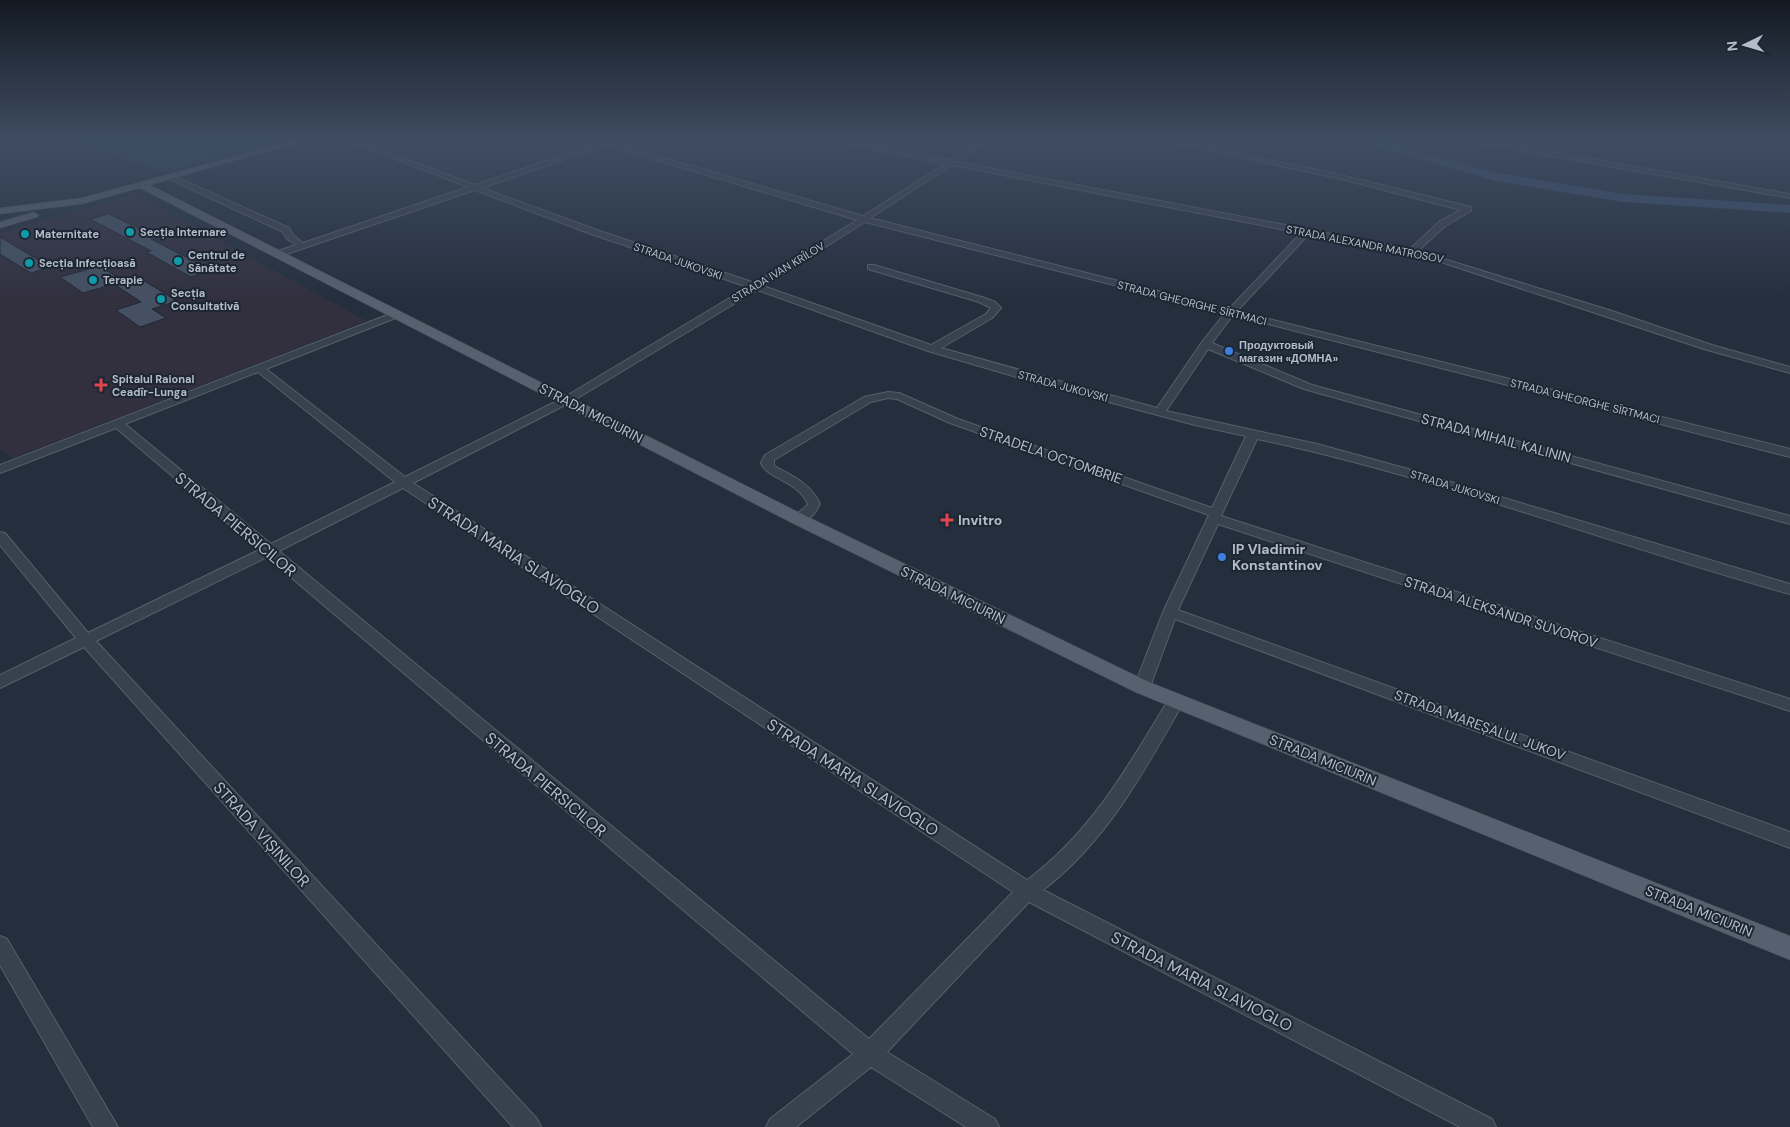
<svg xmlns="http://www.w3.org/2000/svg" width="1790" height="1127" font-family="'DM Sans',sans-serif">
	<style>
		.medical { fill: #32303f }
		.green { fill: #263c3f }
		.lines { fill: none; stroke-linecap: round; stroke-linejoin: round }
		.river { fill: #394c67; fill-rule: evenodd }
		.building { fill: #455162; stroke: #1f2835 }
		.minor-casing { stroke: #565f6c; stroke-width: 2 }
		.major-casing { stroke: #414a57; stroke-width: 1 }
		.minor { fill: #38414e; fill-rule: evenodd }
		.major { fill: #56606e; fill-rule: evenodd }
		.culture-dot { fill: #0f9aa8; stroke: #1d2633; stroke-width: 2 }
		.shop-dot { fill: #3f7fe0; stroke: #1d2633; stroke-width: 2 }
		.health-dot { fill: #e0444e; stroke: #1d2633; stroke-width: 2 }
		.labels { text-anchor: middle; stroke-width: 4; stroke-linejoin: round; paint-order: stroke }
		.far-poi-label { font-size: 11px; font-weight: bold; fill: #b4bcc9; stroke: #1d2633; text-anchor: start }
		.far-street-label { font-size: 11px; fill: #b4bcc9; stroke: #1d2633 }
		.street-label { font-size: 14px; fill: #b4bcc9; stroke: #1d2633 }
		.poi-label { font-size: 14px; font-weight: bold; fill: #b4bcc9; stroke: #1d2633; text-anchor: start }
		.near-street-label { font-size: 16px; fill: #b4bcc9; stroke: #1d2633 }
	</style>
	<rect width="100%" height="100%" fill="#242f3e"/>
	<!-- medical -->
	<path class="medical" d="M135,194l232,127 -353,137 -14,-9v-216z"/>
	<!-- green -->
	<path class="green" d="M97,140h166l9,3 -108,30 -82,-30z"/>
	<g class="lines">
		<!-- river -->
		<path class="river" d="M1361,140h18l118,33 126,21 167,11v8l-167,-11 -127,-21 -133,-38z"/>
	</g>
	<!-- building -->
	<path class="building" d="M109,214l47,23 -5,2 60,31 -20,7 -45,-25 5,-1 -61,-32z
		M0,237l50,30 -19,6 -31,-19z
		M100,266l23,15 15,-4 39,24 -25,8 14,9 -26,9 -24,-17 25,-8 -27,-18 -31,9 -23,-16z"/>
	<g class="lines">
		<!-- minor casing -->
		<g class="minor-casing">
			<path id="minor" d="M346,140h8l121,45 125,-42 -6,-3h16l3,3 250,73 82,-52 -104,-22 -3,-2h11l101,20 32,-20h7l-32,22 453,87 29,-27 22,-12 -120,-31 -180,-39h11l169,35 130,32v4l-26,15 -27,25 194,60 100,34 78,22v6l-86,-24 -278,-92 -117,-23 -72,77 553,138v8l-557,-142 -21,28 100,42 478,131v8l-486,-135 -96,-40 -42,62 151,33 91,25 382,115v10c-178,-49 -352,-117 -533,-155l-36,77 569,183v12l-572,-187 -40,86 612,222v16l-615,-229 -25,68 -2,4 -6,2 -6,-2 -2,-4 29,-75 46,-97 -259,-92 -53,-24 -9,-1 -17,4 -97,58v6c19,10 37,18 46,38 -5,10 -14,21 -27,18l-2,-3c5,-6 12,-8 17,-15 -11,-24 -40,-24 -47,-41l4,-8 99,-58 24,-5 11,1 59,26 254,89 34,-72 -51,-11 -165,-44 -102,-30 -171,-61 -186,112 -158,81 614,397c65,-48 102,-115 143,-183l6,-2 6,2 2,4c-38,68 -78,141 -141,189l449,229 4,8h-36l-431,-225 -142,150 108,67 4,8h-33l-95,-60 -75,60h-30l4,-8 83,-65 -586,-497 -171,84 441,478 4,8h-28l-429,-480 -84,41v-13l76,-37 -76,-93v-13l5,1 83,100 171,-83 -143,-122 -116,45v-8l395,-153 3,1v4l-132,52 139,108 158,-79 185,-111 -157,-53 -116,-44 -197,67 -3,-1v-4l21,-7 -9,-6 -4,-7 -118,-55 7,-2 117,53 4,7 10,8 165,-56zM607,145l250,75 -102,63 -158,-53 -115,-42zM952,165l349,68 -72,76 -359,-91zM865,222l360,91 -23,29 -45,66 -216,-60 51,-30 9,-10 -6,-6 -10,-4 -111,-33h-6v4l111,33 12,6 -5,6 -55,31 -168,-59zM258,372l137,110 -124,62 -146,-120zM403,488l610,404 -144,147 -590,-488z
				M1469,140h13l308,54v4l-318,-56z
				M0,936l7,3 111,188h-25l-93,-162z"/>
		</g>
		<!-- major casing -->
		<g class="major-casing">
			<path id="major" d="M295,140h13l-158,45 654,330 345,167 641,254v24l-655,-268 -343,-169 -652,-335 -58,16 -82,10v-6l81,-10z
				M34,212l5,3 -1,2 -38,11v-6z"/>
		</g>
		<!-- minor -->
		<use href="#minor" class="minor"/>
		<!-- major -->
		<use href="#major" class="major"/>
	</g>
	<!-- sky -->
	<linearGradient id="sky" x2="0" y2="1"><stop stop-color="#141a22"/><stop offset="0.47" stop-color="#3f4d63"/><stop offset="1" stop-color="#3f4d63" stop-opacity="0"/></linearGradient>
	<rect width="1790" height="298" fill="url(#sky)"/>
	<!-- markers -->
	<g class="culture-dot">
		<circle cx="130" cy="232" r="5"/>
		<circle cx="25" cy="234" r="5"/>
		<circle cx="178" cy="261" r="5"/>
		<circle cx="29" cy="263" r="5"/>
		<circle cx="93" cy="280" r="5"/>
		<circle cx="161" cy="299" r="5"/>
	</g>
	<g class="shop-dot">
		<circle cx="1229" cy="351" r="5"/>
		<circle cx="1222" cy="557" r="5"/>
	</g>
	<g class="health-dot">
		<path d="M98.5 377.5h5v5h5v5h-5v5h-5v-5h-5v-5h5z"/>
		<path d="M944.5 512.5h5v5h5v5h-5v5h-5v-5h-5v-5h5z"/>
	</g>
	<g class="labels">
		<!-- far-poi labels -->
		<g class="far-poi-label">
			<text x="140" y="236">Secția Internare</text>
			<text x="35" y="238">Maternitate</text>
			<text x="188" y="259">Centrul de<tspan x="188" dy="13">Sănătate</tspan></text>
			<text x="39" y="267">Secția Infecțioasă</text>
			<text x="103" y="284">Terapie</text>
			<text x="171" y="297">Secția<tspan x="171" dy="13">Consultativă</tspan></text>
			<text x="1239" y="349">Продуктовый<tspan x="1239" dy="13">магазин «ДОМНА»</tspan></text>
			<text x="112" y="383">Spitalul Raional<tspan x="112" dy="13">Ceadîr-Lunga</tspan></text>
		</g>
		<!-- far-street labels -->
		<g class="far-street-label">
			<text transform="translate(1365 244) rotate(11)" y="4">STRADA ALEXANDR MATROSOV</text>
			<text transform="translate(678 261) rotate(19)" y="4">STRADA JUKOVSKI</text>
			<text transform="translate(778 272) rotate(-31)" y="4">STRADA IVAN KRÎLOV</text>
			<text transform="translate(1192 303) rotate(14)" y="4">STRADA GHEORGHE SÎRTMACI</text>
			<text transform="translate(1063 386) rotate(15)" y="4">STRADA JUKOVSKI</text>
			<text transform="translate(1585 401) rotate(14)" y="4">STRADA GHEORGHE SÎRTMACI</text>
			<text transform="translate(1455 487) rotate(17)" y="4">STRADA JUKOVSKI</text>
		</g>
		<!-- street labels -->
		<g class="street-label">
			<text transform="translate(591 413) rotate(27)" y="5">STRADA MICIURIN</text>
			<text transform="translate(1496 438) rotate(15)" y="5">STRADA MIHAIL KALININ</text>
			<text transform="translate(1051 455) rotate(19)" y="5">STRADELA OCTOMBRIE</text>
			<text transform="translate(953 595) rotate(26)" y="5">STRADA MICIURIN</text>
			<text transform="translate(1501 612) rotate(18)" y="5">STRADA ALEKSANDR SUVOROV</text>
			<text transform="translate(1480 725) rotate(20)" y="5">STRADA MAREȘALUL JUKOV</text>
			<text transform="translate(1323 760) rotate(22)" y="5">STRADA MICIURIN</text>
			<text transform="translate(1699 911) rotate(22)" y="5">STRADA MICIURIN</text>
		</g>
		<!-- poi labels -->
		<g class="poi-label">
			<text x="958" y="525">Invitro</text>
			<text x="1232" y="554">IP Vladimir<tspan x="1232" dy="16">Konstantinov</tspan></text>
		</g>
		<!-- near-street labels -->
		<g class="near-street-label">
			<text transform="translate(236 524) rotate(40)" y="6">STRADA PIERSICILOR</text>
			<text transform="translate(514 555) rotate(33)" y="6">STRADA MARIA SLAVIOGLO</text>
			<text transform="translate(853 777) rotate(33)" y="6">STRADA MARIA SLAVIOGLO</text>
			<text transform="translate(546 784) rotate(40)" y="6">STRADA PIERSICILOR</text>
			<text transform="translate(262 834) rotate(48)" y="6">STRADA VIȘINILOR</text>
			<text transform="translate(1202 981) rotate(27)" y="6">STRADA MARIA SLAVIOGLO</text>
		</g>
	</g>
	<!-- north arrow -->
	<g transform="translate(1745 45) rotate(265)" stroke="#1d2633" stroke-width="4" paint-order="stroke">
	<path d="M0-4L9 19L0 12L-9 19Z" fill="#b4bcc9"/>
	<text y="-8" font-size="14" font-weight="bold" text-anchor="middle" fill="#b4bcc9">N</text>
	</g>
</svg>
